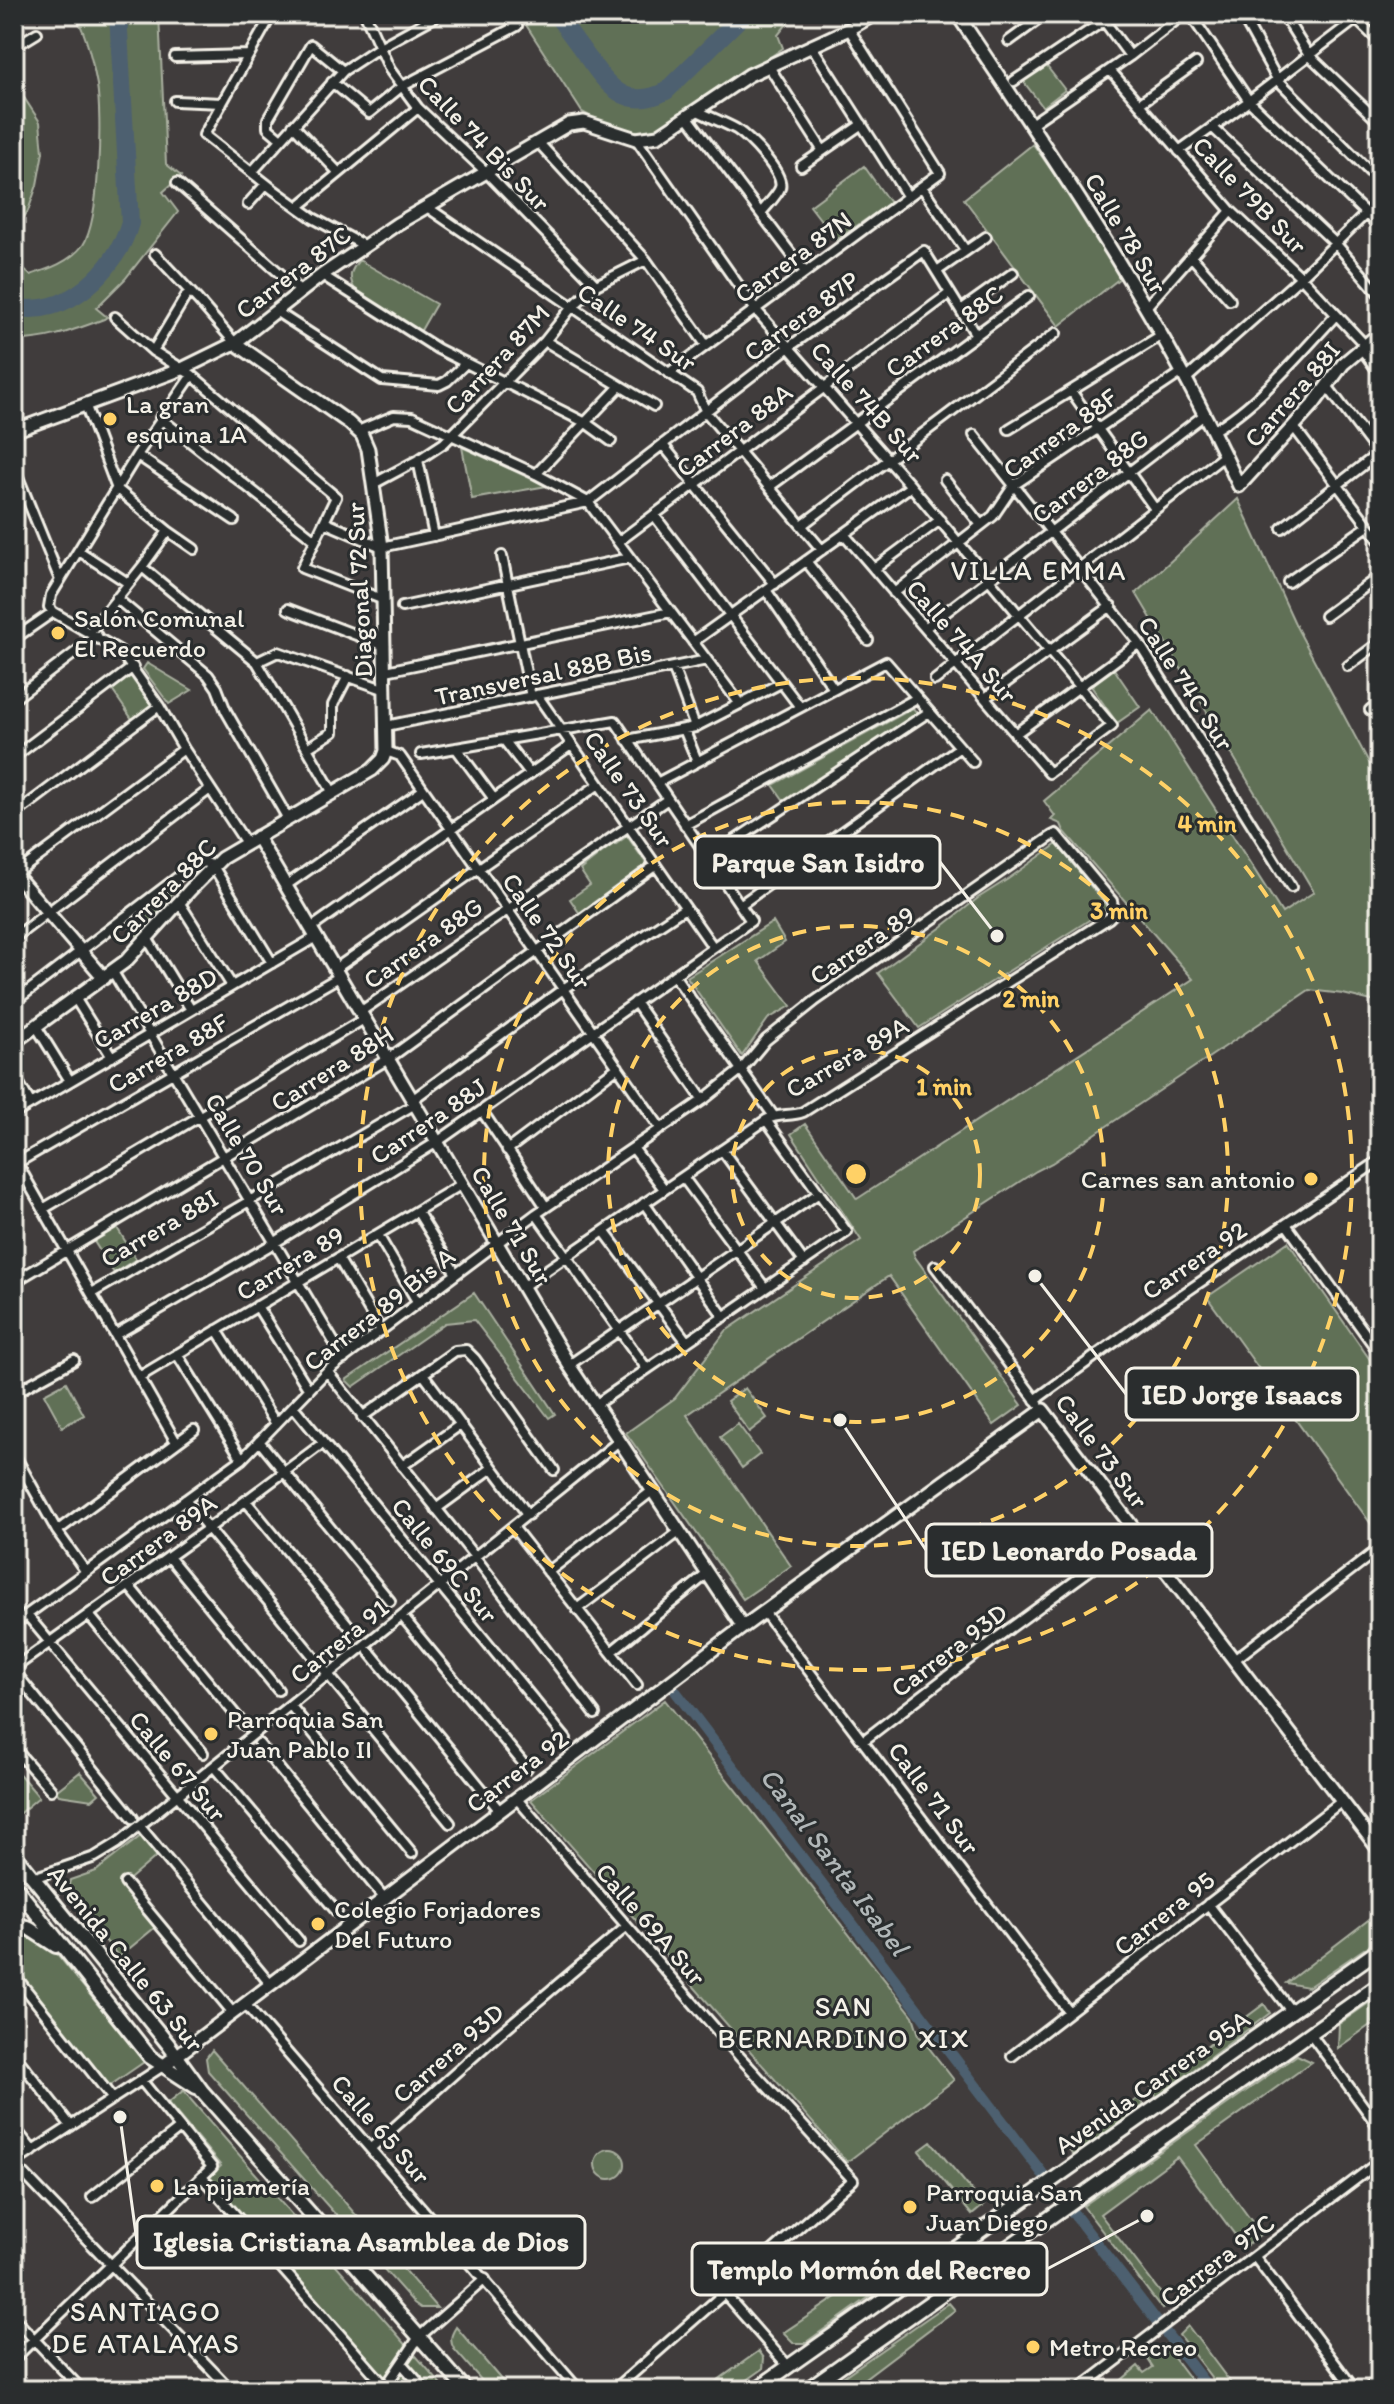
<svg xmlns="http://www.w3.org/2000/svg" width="1394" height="2404" font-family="Itim,sans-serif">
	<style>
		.green { fill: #616f57; stroke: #aab0a0; stroke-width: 2 }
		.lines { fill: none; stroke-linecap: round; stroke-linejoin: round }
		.canal { stroke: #4d6170; stroke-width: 11 }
		.river { stroke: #4d6170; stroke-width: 18 }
		.minor-casing { stroke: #f4f1e8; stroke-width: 14 }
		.tertiary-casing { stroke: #f4f1e8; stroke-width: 17 }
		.secondary-casing { stroke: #f4f1e8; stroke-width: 18 }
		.minor { stroke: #2a2d2e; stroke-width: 8 }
		.tertiary { stroke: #2a2d2e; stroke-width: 11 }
		.secondary { stroke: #2a2d2e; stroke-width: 12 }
		.ring { fill: none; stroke: #ffd166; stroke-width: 4; stroke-dasharray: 14 10 }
		.poi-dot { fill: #ffd166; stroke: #2a2d2e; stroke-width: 3 }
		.labels { text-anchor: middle; stroke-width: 6; stroke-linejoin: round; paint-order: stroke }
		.street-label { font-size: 26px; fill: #f4f1e8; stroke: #2a2d2e }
		.poi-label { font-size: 26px; fill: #f4f1e8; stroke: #2a2d2e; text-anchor: start }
		.neighbourhood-label { font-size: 28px; letter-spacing: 2px; fill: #f4f1e8; stroke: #2a2d2e }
		.water-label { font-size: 28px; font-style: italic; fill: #b1b7b8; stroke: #2a2d2e }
		.centre { fill: #ffd166; stroke: #2a2d2e; stroke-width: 4 }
		.ring-label { font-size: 24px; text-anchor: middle; font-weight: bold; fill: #ffd166; stroke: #2a2d2e; stroke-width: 6; stroke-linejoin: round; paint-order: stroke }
		.leader { fill: none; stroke: #f4f1e8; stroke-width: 3 }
		.callout-dot { fill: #f4f1e8; stroke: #2a2d2e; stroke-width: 3 }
		.callout { fill: #2a2d2e; stroke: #f4f1e8; stroke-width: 3 }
		.callout-label { font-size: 28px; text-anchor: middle; font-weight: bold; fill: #f4f1e8 }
	</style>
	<rect width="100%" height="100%" fill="#403c3c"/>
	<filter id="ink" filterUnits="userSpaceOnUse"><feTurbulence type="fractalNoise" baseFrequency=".0125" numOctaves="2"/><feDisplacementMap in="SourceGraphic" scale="16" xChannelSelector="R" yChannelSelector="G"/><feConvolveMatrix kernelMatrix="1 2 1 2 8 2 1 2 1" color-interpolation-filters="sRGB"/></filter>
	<g filter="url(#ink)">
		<!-- green -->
		<path class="green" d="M74,14h85l7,150 15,12 -18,16 15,20 -53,67 -29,29 11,9 -3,2c-30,11 -58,22 -90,21v-85l2,8 14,12c19,-6 40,-13 53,-30 17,-25 19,-129 14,-160 -4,-21 -11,-55 -23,-71z
			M519,14h276l-17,21 5,13 -21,15 -29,14 -67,50 -14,5 -19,-1 -29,-7 -22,-12z
			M1045,64l20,26 -22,17 -20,-26z
			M14,90l7,3 19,29 3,30 -6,33 -9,26 -14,21z
			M1033,144l48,68 39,66 -61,48 -95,-127z
			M864,166l26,37 -54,37 -26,-34z
			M359,260l77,44 -16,28 -65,-42c-7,-13 -5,-19 4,-30z
			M462,447l85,39 -75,13z
			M1238,499l59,129 83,155v220l-37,-9 -34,-4 -257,173 -16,8 -123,80 2,6 107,148 -28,20 -105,-149 -202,139 104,151 -48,33 -117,-166 49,-35 51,-67 135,-91 -70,-106 14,-10 52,75 336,-220 -129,-148 -3,-7 -10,-4 4,-4 -11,-15 108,-91 130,203 32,-21 -178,-299z
			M147,663l45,27 -23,14 -26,-35z
			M1114,669l26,38 -23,16 -26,-37z
			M132,674l21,30 -21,15 -20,-29z
			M913,708l6,8 -134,86 -12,-17z
			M627,836l21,30 -68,48 -10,-15 20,-14 -10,-15 34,-27 2,1z
			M1057,844l51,64 -189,120 -41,-55 65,-47 35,-28 30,-19z
			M186,875l-47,63 -13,-16z
			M773,922l12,20 -27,19 33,45 -23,13 -26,37 -55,-79z
			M116,1226l20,33 -22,14 -21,-33z
			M1288,1242l92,132 -1,161 -172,-238z
			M474,1293l81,121 -6,4 -75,-98 -29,3 -92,64 -7,-7z
			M66,1382l18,33 -22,12 -18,-33z
			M745,1388l22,30 -18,14 -22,-31z
			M738,1424l22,30 -18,14 -22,-31z
			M665,1700l248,316 6,19 35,45 -107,82 -316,-362z
			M15,1769l24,28 -25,21v-48z
			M80,1772l19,22 -7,6 -33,-5 -3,-4z
			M142,1835l16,20 -33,28 34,41 -40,33 -52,-63 3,-14 26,-9z
			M1380,1911v27l-72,49 -22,-4z
			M14,1928l18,9 26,18 86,107 -39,27 -85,-106 -6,4z
			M1380,1995v23l-42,30 1,-24z
			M1264,2004l6,9 -113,84 -6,-9z
			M212,2050l225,258h-16l-7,-5 -206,-232 -2,-13z
			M1297,2055l15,7 -116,83 65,89 -17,13 -67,-90 -77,57 69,90 -7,5 -79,-103z
			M184,2090l7,10 255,290h-50l-187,-212 12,-12 -53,-63z
			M1138,2098l6,7 -70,51 -5,-7z
			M931,2142l53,63 -12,10 -53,-64z
			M595 2164a15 15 0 1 1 30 0a15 15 0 1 1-30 0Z
			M907,2250l10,13 -112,80h-12l-10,-10z
			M949,2303l6,7 -106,80h-8l-1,-11z
			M1188,2326l48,64h-15l-42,-55z
			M456,2327l54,63h-20l-36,-41c-5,-9 -3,-14 2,-22z
			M1164,2345l34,45h-88l28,-24 6,7 9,-6 -6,-9z
			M759,2351l5,7 -1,11 -30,21h-29z"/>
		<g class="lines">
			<!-- canal -->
			<path class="canal" d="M676,1692l366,481
				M1074,2214l136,176"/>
			<!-- river -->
			<path class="river" d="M556,14c10,14 20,27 30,41 21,30 40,57 80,36l78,-77
				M14,307c51,13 103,-37 116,-84l-12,-209"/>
			<!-- minor casing -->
			<g class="minor-casing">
				<path id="minor" d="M272,14l-68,121 70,55 39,28 52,28
					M365,14l25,56 28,38 68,64 110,113
					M1099,14l31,42
					M1190,14l59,87 131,126
					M1283,14l25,40 72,69
					M1353,14l3,5 24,23
					M298,17l7,-3
					M1246,23l31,56 103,103
					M1009,41l37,-27
					M811,45l97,152
					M14,47l23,-14
					M175,57l73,-2
					M768,65l55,86
					M1110,70l121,141 70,66 63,67
					M1014,81l100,-67
					M332,82l37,31 32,-26 116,-61
					M175,101l47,2
					M1139,104l57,-41
					M696,110c13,7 27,12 40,19 12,8 49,44 44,59 -3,8 -14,18 -19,25
					M687,116l118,156
					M1031,124l99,-68 54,-42
					M293,125l46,48
					M1212,127l124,117 44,51
					M281,139l-13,-11v-9l43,-74 32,26
					M636,139l119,170 156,177 201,240 -63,47 -205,-239
					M538,142l108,118 60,85
					M1179,151l70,-50 114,-87
					M801,166l61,-42
					M252,172l91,-101 35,-23 62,-34
					M177,183l124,109
					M922,187l44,64
					M248,204l18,-20
					M299,206l119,-98
					M427,207l270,185 9,20 116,138
					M155,254l43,46 37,43
					M1191,256l39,44
					M937,271l49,-34
					M322,275l116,74 148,74 25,18
					M1145,308l86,-97
					M961,310l52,-37
					M277,312l105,68 57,5 8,-4 19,-18
					M115,317l38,34 39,24 144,122 -34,71 82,32
					M545,341l109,65
					M1361,348l19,26
					M153,351l36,-60
					M669,373l271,-200 -91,-144
					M192,375l-55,80 -86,140 -2,12 4,5 67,39 39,55 25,43 62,94
					M1185,380l116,-103 79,-77
					M1327,386l53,70
					M1071,391l84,118
					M85,404l32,85 51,42 26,18
					M160,418l155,122
					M1293,426l87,115
					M1009,429l151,-93
					M358,431l36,-15 18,1 124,57 52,28 152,202
					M1212,431c45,-25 89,-78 124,-116
					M974,435l165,208 152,244
					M663,445l112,139
					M137,455l97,65
					M418,460l16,76
					M14,467l46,113
					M536,474l84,-88
					M945,480l36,45
					M375,483l43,-23 26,-17 101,-102 27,-34 24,-22 50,-25
					M769,487l260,-191
					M654,515l146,192
					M324,522l58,25 206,-45 201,-155 135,-96 52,84
					M802,525l254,-192
					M1282,528l98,-76
					M618,542l332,-249
					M79,551l49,32
					M502,556l29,141
					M806,561l62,79
					M142,567l115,95 76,131
					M874,569l66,-49
					M1288,582l80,-56
					M766,590l68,99
					M894,593l99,-77 21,-31 167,-112
					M116,598l92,77 9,13 9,23 62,108
					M402,607l228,-49
					M288,609l97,37
					M1325,616l55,-40
					M925,628l279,-213
					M90,632l52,-65 26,-36
					M14,639l39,-27
					M693,642l218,-156
					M257,662l21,-10 108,38
					M1348,666l32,-24
					M673,667l22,60
					M386,671l285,-59
					M935,680l290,-225
					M537,695l176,252
					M985,698l126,-92
					M14,699l83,-63
					M1370,710l10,-8
					M386,726l321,-66
					M684,729l13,32
					M1015,734l124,-91
					M504,740l26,34
					M627,740l68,-13 86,-44
					M307,748l26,-16v-27l15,-29
					M456,748l38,51
					M386,751l14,5 261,373
					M14,757l119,-90
					M657,783l229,-121 87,100
					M14,815l145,-109
					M685,825l232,-127
					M708,858l221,-146
					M14,875l170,-126
					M285,886l138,-96
					M179,902l53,84
					M740,905l220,-158
					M311,928l260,-183
					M14,938l196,-149
					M147,938l44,72
					M335,969l264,-185
					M113,972l231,387
					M674,975l99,140
					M75,998l37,59
					M14,1002l173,-132 17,-8 9,4 59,97
					M635,1002l68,98
					M360,1012l308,-213
					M36,1026l34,55
					M14,1075l17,29
					M412,1100l151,-111 122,-81
					M482,1111l64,96
					M14,1114l302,-177
					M633,1148l31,41
					M507,1150l111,-83
					M722,1150l82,112
					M14,1158l162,284
					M17,1163l322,-186
					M683,1177l82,111
					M644,1203l80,114
					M43,1209l321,-190
					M417,1211l39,63
					M536,1214l111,155
					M1286,1224l94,130
					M604,1231l83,111
					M378,1235l40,68
					M338,1258l43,73
					M935,1266l103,137
					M14,1282l374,-223 268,-194
					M92,1293l323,-189
					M257,1306l52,84
					M217,1330l59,94
					M115,1335l159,-92 163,-101 314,-221 -136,-200 -194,33
					M177,1354l65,105
					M569,1365l250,-172
					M327,1371l148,186 120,157
					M423,1374l105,141
					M139,1377l323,-193
					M14,1393l60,-33
					M1035,1400l114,-83 231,-157
					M595,1405l252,-173 -81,-112
					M293,1406l273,333
					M362,1417l93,-66 11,-1 9,9 79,111
					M259,1441l131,160
					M14,1454l43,77 29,41
					M402,1466l58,-41
					M185,1500l265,323
					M246,1501l108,131
					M436,1509l56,-41
					M513,1527l124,158
					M57,1531l137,-101
					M169,1557l109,133
					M548,1572l104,-81
					M129,1586l115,139
					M577,1609l102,-77
					M764,1612l305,400
					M27,1615l272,326
					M89,1615l114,138
					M402,1616l125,152
					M14,1624l228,-165 85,-88 209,-157 167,-114 39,-31 24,-29 49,-39 237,-165 4,-2 56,67 2,12 -5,5 -306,194c-13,5 -25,1 -37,8l-244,167
					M369,1651l131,160
					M611,1652l96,-78
					M1234,1660l146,-112
					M14,1668l195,-140 114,-85
					M14,1671l119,147
					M290,1705l122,148
					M863,1741l135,-104 140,-102
					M259,1744l126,155
					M14,1748l37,42
					M214,1767l123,145
					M517,1799l222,257 114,124 -239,210
					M142,1829l129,156
					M33,1878l62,-21 23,-14 501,-402
					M125,1883l108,130
					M1208,1904l83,107
					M20,1982l93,117
					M245,2004l334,386
					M1310,2033l70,96
					M14,2054l57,72
					M1012,2056l330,-255
					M14,2127l19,24
					M371,2148l128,-114 127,-107
					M14,2163l149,-97
					M23,2173l208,217
					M202,2177l184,210
					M92,2197l88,-69
					M1255,2257l100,133
					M724,2293l65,74
					M14,2318l68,72
					M14,2359l198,-192 -71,-87
					M402,2364l23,26
					M384,2389l35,-52 66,-58
					M1078,2390l302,-229
					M1366,2390l14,-11"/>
			</g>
			<!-- tertiary casing -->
			<g class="tertiary-casing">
				<path id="tertiary" d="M957,14c102,152 206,305 282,472l74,-81 30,-41 37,-31
					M14,431l168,-62 53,-26 87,-68 75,-51 172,-100 15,-2 52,17 22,-3 91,-61 100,-46 26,-15
					M257,837l312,528 174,262
					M14,873l90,105
					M14,1042l112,-81 64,-71 32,-32 150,-88 11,-11 3,-8 -4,-204 -14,-98 -6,-14 -13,-12 -114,-80
					M163,2066l580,-439 300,-217 337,441"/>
			</g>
			<!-- secondary casing -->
			<g class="secondary-casing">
				<path id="secondary" d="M14,1854l154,190 34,47 264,299
					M14,1885l136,172 46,30
					M14,1922l16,7 26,17
					M755,2390l625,-441
					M806,2390l574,-406"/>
			</g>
			<!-- minor -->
			<use href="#minor" class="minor"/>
			<!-- tertiary -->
			<use href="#tertiary" class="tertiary"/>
			<!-- secondary -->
			<use href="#secondary" class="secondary"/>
		</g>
	</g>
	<!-- distance rings -->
	<g class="ring">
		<circle cx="856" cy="1174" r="124"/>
		<circle cx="856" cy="1174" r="248"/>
		<circle cx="856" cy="1174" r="372"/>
		<circle cx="856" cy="1174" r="496"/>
	</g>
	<!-- markers -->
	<g class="poi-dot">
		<circle cx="110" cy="419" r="8"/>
		<circle cx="58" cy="633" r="8"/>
		<circle cx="1311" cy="1179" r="8"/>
		<circle cx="211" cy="1734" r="8"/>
		<circle cx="318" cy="1924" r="8"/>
		<circle cx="157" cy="2186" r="8"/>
		<circle cx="910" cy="2207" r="8"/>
		<circle cx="1033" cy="2347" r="8"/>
	</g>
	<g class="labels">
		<!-- street labels -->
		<g class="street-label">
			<text transform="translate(484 143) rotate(46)" y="9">Calle 74 Bis Sur</text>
			<text transform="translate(1250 195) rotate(46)" y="9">Calle 79B Sur</text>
			<text transform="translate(1126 233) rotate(59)" y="9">Calle 78 Sur</text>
			<text transform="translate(793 257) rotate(-36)" y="9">Carrera 87N</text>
			<text transform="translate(293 272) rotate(-37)" y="9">Carrera 87C</text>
			<text transform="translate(801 316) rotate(-36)" y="9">Carrera 87P</text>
			<text transform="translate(637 327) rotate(34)" y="9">Calle 74 Sur</text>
			<text transform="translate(944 331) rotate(-36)" y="9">Carrera 88C</text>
			<text transform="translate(497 359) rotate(-47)" y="9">Carrera 87M</text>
			<text transform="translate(1292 394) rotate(-49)" y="9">Carrera 88I</text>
			<text transform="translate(867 402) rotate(48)" y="9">Calle 74B Sur</text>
			<text transform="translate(734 430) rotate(-37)" y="9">Carrera 88A</text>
			<text transform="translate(1060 433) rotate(-36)" y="9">Carrera 88F</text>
			<text transform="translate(1090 476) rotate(-37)" y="9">Carrera 88G</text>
			<text transform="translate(359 590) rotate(-93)" y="9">Diagonal 72 Sur</text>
			<text transform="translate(962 641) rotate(49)" y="9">Calle 74A Sur</text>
			<text transform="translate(543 674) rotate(-12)" y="9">Transversal 88B Bis</text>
			<text transform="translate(1186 683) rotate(57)" y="9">Calle 74C Sur</text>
			<text transform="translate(629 789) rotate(55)" y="9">Calle 73 Sur</text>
			<text transform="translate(163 891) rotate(-45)" y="9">Carrera 88C</text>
			<text transform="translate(547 931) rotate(55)" y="9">Calle 72 Sur</text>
			<text transform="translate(423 943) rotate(-35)" y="9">Carrera 88G</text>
			<text transform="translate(862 945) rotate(-34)" y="9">Carrera 89</text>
			<text transform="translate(155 1008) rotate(-30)" y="9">Carrera 88D</text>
			<text transform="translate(168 1053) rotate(-30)" y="9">Carrera 88F</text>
			<text transform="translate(847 1057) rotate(-30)" y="9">Carrera 89A</text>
			<text transform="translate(332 1068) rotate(-32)" y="9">Carrera 88H</text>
			<text transform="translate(428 1121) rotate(-34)" y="9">Carrera 88J</text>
			<text transform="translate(247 1154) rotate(59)" y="9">Calle 70 Sur</text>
			<text transform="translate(512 1225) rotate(59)" y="9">Calle 71 Sur</text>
			<text transform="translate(159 1228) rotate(-30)" y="9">Carrera 88I</text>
			<text transform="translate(1194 1260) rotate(-34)" y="9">Carrera 92</text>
			<text transform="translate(290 1263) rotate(-31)" y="9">Carrera 89</text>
			<text transform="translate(379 1309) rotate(-38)" y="9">Carrera 89 Bis A</text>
			<text transform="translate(1102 1451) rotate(53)" y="9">Calle 73 Sur</text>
			<text transform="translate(158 1540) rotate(-36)" y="9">Carrera 89A</text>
			<text transform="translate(445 1560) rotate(51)" y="9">Calle 69C Sur</text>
			<text transform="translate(339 1641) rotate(-39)" y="9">Carrera 91</text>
			<text transform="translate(949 1650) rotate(-37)" y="9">Carrera 93D</text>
			<text transform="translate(178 1766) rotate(50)" y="9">Calle 67 Sur</text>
			<text transform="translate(517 1771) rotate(-37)" y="9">Carrera 92</text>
			<text transform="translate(934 1798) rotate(53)" y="9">Calle 71 Sur</text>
			<text transform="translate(1164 1913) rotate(-38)" y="9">Carrera 95</text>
			<text transform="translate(651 1924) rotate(49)" y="9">Calle 69A Sur</text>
			<text transform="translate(126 1958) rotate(51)" y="9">Avenida Calle 63 Sur</text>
			<text transform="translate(448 2053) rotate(-41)" y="9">Carrera 93D</text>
			<text transform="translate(1152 2082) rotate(-35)" y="9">Avenida Carrera 95A</text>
			<text transform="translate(381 2129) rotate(49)" y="9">Calle 65 Sur</text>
			<text transform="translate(1217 2260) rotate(-37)" y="9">Carrera 97C</text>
		</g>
		<!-- poi labels -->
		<g class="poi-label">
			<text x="126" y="413">La gran<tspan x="126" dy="30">esquina 1A</tspan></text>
			<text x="74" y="627">Salón Comunal<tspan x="74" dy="30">El Recuerdo</tspan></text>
			<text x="1295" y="1188" text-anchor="end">Carnes san antonio</text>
			<text x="227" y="1728">Parroquia San<tspan x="227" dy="30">Juan Pablo II</tspan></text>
			<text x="334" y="1918">Colegio Forjadores<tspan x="334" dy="30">Del Futuro</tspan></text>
			<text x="173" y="2195">La pijamería</text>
			<text x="926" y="2201">Parroquia San<tspan x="926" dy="30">Juan Diego</tspan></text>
			<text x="1049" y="2356">Metro Recreo</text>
		</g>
		<!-- neighbourhood labels -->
		<g class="neighbourhood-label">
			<text x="1039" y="580">VILLA EMMA</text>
			<text x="844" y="2016">SAN<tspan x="844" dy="32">BERNARDINO XIX</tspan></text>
			<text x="146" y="2321">SANTIAGO<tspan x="146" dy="32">DE ATALAYAS</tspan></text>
		</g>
		<!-- water labels -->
		<g class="water-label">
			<text transform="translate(835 1861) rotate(53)" y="10">Canal Santa Isabel</text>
		</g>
	</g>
	<circle cx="856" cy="1174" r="12" class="centre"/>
	<g class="ring-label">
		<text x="1207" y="832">4 min</text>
		<text x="1119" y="919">3 min</text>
		<text x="1031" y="1007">2 min</text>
		<text x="944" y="1095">1 min</text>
	</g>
	<!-- callouts -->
	<path class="leader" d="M997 936L940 862M1035 1276L1126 1394M840 1420L926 1550M120 2117L137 2242M1147 2216L1047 2269"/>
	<g class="callout-dot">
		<circle cx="997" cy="936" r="8"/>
		<circle cx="1035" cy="1276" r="8"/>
		<circle cx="840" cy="1420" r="8"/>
		<circle cx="120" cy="2117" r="8"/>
		<circle cx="1147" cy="2216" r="8"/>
	</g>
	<g class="callout">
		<rect x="695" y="836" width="245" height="52" rx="8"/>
		<rect x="1126" y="1368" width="232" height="52" rx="8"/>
		<rect x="926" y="1524" width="286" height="52" rx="8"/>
		<rect x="137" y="2216" width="448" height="52" rx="8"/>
		<rect x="692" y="2243" width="355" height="52" rx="8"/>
	</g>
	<g class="callout-label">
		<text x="818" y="872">Parque San Isidro</text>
		<text x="1242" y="1404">IED Jorge Isaacs</text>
		<text x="1069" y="1560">IED Leonardo Posada</text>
		<text x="361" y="2251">Iglesia Cristiana Asamblea de Dios</text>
		<text x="869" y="2279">Templo Mormón del Recreo</text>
	</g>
	<!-- margin -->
	<rect width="1394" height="2404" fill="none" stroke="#2a2d2e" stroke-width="48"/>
	<rect x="24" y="24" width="1346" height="2356" fill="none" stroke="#f4f1e8" stroke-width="3" filter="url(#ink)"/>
</svg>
